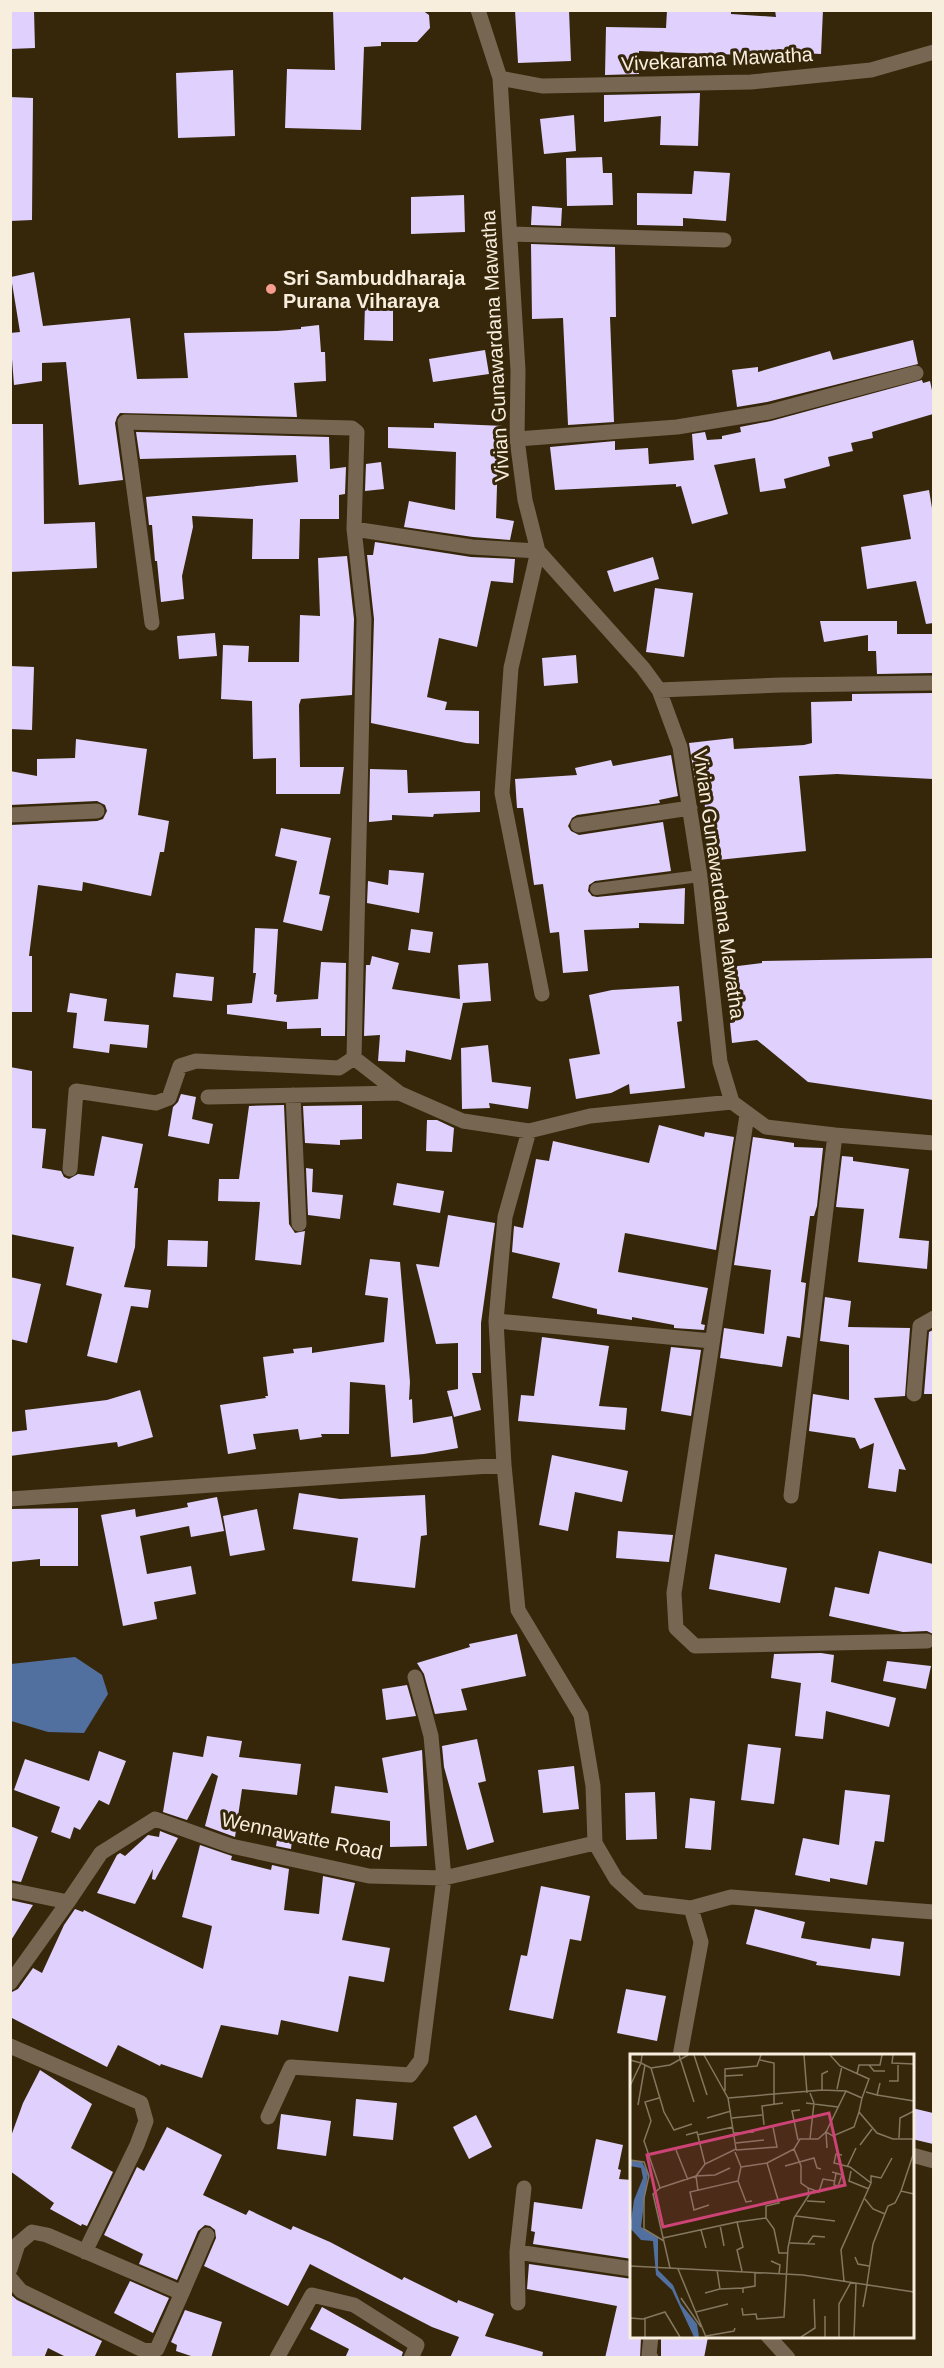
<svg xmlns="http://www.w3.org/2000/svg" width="944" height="2368" font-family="Helvetica,sans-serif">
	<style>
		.water { fill: #52709f }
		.building { fill: #dfd0fe }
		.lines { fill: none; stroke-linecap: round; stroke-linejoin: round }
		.lane { stroke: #776652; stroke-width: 12 }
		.street { stroke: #776652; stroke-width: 15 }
		.poi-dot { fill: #f59d8f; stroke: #36270a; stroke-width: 2 }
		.labels { text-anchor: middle; stroke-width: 6; stroke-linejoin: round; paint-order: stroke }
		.street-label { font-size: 20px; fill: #f8eede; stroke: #36270a }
		.poi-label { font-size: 20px; font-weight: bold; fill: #f8eede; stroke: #36270a; text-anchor: start }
		.inset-road { fill: none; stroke: #84775f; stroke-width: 1.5 }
		.view { fill: #cd4375; fill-opacity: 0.15; stroke: #cd4375; stroke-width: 3 }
		.inset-edge { fill: none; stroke: #f8eede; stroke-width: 3 }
	</style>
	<rect width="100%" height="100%" fill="#36270a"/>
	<!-- water -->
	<path class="water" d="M75,1657l27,18 6,19 -24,39 -36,-1 -37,-11v-57z"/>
	<!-- building -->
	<path class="building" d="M10,10h24l1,38 -25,1z
		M333,10h89l7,5 1,13 -13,14h-36v4l-17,1 -3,83 -76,-2 2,-59 48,1z
		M515,10h54l2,51 -53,2z
		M667,10h64v4l45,3 -1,-7h48l-2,44 -60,-3v4l-53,-1 -69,-3v23l-34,1 1,-48 60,1z
		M233,70l2,66 -57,2 -2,-65z
		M700,93l-2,53 -38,-1 1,-29 -57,6v-27z
		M10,97l23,1 -1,122 -22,1z
		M574,115l2,36 -32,3 -4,-35z
		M602,157l1,16h9l1,32 -46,1 -1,-48z
		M694,171l36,2 -4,48 -43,-3v8l-46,-1v-32l55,1z
		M464,195l1,37 -54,2v-37z
		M532,206l30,2 -1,18 -30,-1z
		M531,244l84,3 1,70h-6l4,105 -46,3 -5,-107 -31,1z
		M34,272l9,54 87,-8 7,61 51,-1 -4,-45 93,-2 24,-2v-2l18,-2 2,27h4l1,29 -32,2 3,34 -177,-4 -3,4 -2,6 8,57 -44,5 -13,-123 -24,1v18l-28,4 -4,-52 10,-1 -9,-55z
		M365,305l28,1v35l-29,-1z
		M913,340l5,24 -151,38 -30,5 -5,-37 26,-3v5l72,-21 3,9z
		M485,350l4,24 -56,8 -4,-23z
		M922,380l1,3 7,-2 3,14v19l-61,18 1,6 -22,5 2,8 -25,6 2,9 -46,13 2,9 -26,4 -5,-34 -41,7 14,49 -36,10 -11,-38 -5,1v-3l-121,6 -5,-43 65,-6v9l33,-2 1,16 45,-4 -2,-26 13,-2 2,8 15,-1v-3l19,-4 -1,-5 31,-6z
		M434,423l70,3 -2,28h-4l-2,64 18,3 -4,19 -37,-3 -69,-10 5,-26 46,9 1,-58 -68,-4v-21l46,1z
		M10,424h33l1,100 51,-2 2,46 -87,4z
		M136,432l193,5 1,32 16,-2 -1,27 -6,1v24h-39l-1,40h-47l1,-40 -61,-3 1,11 -11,49 2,23 -23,3 -4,-41h-2l-3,-36h-3l-3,-28 152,-15 -2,-27 -156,4z
		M381,462l3,27 -19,2 1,-27z
		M929,490l4,24v109l-7,1 -10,-43 -49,8 -6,-42 50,-8 -8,-44z
		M375,542l96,15 44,2 -2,24 -22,-2 -14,66 -38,-9 -12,59 20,5 -2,8 34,1v33l-13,-1 -95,-20 3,-104 -7,-64h6z
		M347,556l7,63 -2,76 -51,4 -2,6 1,62h44l-4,27h-64v-36l-23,1 -1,-58 -31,-2 2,-54 26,1 -1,16h51l1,-47 20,1 -2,-58z
		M653,557l6,22 -45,13 -7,-21z
		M655,588l38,5 -9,64 -38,-5z
		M820,621h77v13h36v39l-56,1 -1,-23h-8v-16l-44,7z
		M215,633l2,23 -38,3 -2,-23z
		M576,655l2,28 -34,3 -2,-28z
		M10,666l24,1 -2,63 -22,-1z
		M933,693v86l-96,-5 -38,2 7,75 -88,9 -3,-38 -8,1 -4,-31 -6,1 -8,-50 44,-5 1,11 70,-4 8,-2 -1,-41 41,-1v-7z
		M76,739l71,10 -9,66 31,6 -5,31h-4l-9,44 -68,-14 -1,9 -44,-6 -9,71h3v56h-22v-187l87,-4 6,-2 4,-8 -2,-6 -8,-4 -87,4v-34l27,5v-17l38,-1z
		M671,755l7,41 -19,4 1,3 -83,12 -5,3 -4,8 3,5 8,4 84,-13 8,49 -76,10 -6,4 -1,6 4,5 5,1 88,-9 -1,36 -45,-1v5l-55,2 4,41 -25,2 -4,-41 -9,1 -7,-49 -9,1 -11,-77h-6l-2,-29 62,-4 -2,-7 36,-8 2,6z
		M370,769l37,1 1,23 72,-2v21l-46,2 -1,3 -41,-2v5l-23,2z
		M281,828l50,10 -12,56 11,2 -8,35 -39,-9 14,-61 -22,-5z
		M389,870l35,3 -5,40 -52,-10 1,-22 20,4z
		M255,928l23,1 -4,65 3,1 -1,7 42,-3 3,-37 25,1 -1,73h-24v-8l-34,1v-7l-60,-8v-9l25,-2 4,-30h-3z
		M411,929l22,3 -3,21 -22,-3z
		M372,956l27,7 -7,26 68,10 -2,-34 30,-2 3,38 -28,2 -12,57 -45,-10 -1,12 -27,-1 2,-26 -16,1 2,-71h4z
		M933,958v142l-125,-18 -51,-42 -25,3 -2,-20 5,-1 -5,-55 32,-4v-2z
		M176,973l38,4 -2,24 -39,-4z
		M679,986l3,35 -5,1 8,66 -55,6 -1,-10 -18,9 -35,6 -7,-40 31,-5 -11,-59 23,-5z
		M70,993l37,6 -3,22 45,4 -2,23 -37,-4 -1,9 -36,-5 4,-35 -10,-1z
		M488,1045l4,37 39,5 -3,22 -39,-6 1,5 -28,1 -1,-61z
		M10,1067l22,4v57l14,1 -4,39 19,3 3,6 5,2 9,-5 16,2 8,-40 41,8 -9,44h4l-3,59 -11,40 27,3 -3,18 -17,-2 -14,57 -30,-7 15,-62 -36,-9 8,-38 -64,-13z
		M181,1094l15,3 -4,22 21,5 -4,20 -41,-8 5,-29 5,-5z
		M284,1105l5,119 6,9 10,-2 -4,34 -46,-5 5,-58 -42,-1 1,-22h20l10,-73z
		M362,1105v34l-22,1v5l-35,-2 -2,-37z
		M427,1120h10l17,8 -2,24 -26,-1z
		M659,1125l45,12 1,-5 29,5 -18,113 -91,-17 -7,39 90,16 -7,36 4,1 -1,5 -30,-2v-3l-42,-8v3l-35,-6v-5l-45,-11 8,-35 -48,-11 2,-26 9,2 13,-69 13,2 4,-20 96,22z
		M753,1137l41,6v4l29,1 -6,58 -3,10h-4l-9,66 5,1 -6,55 -13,-2 -5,31 -62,-9 4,-30 40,6 7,-64 -37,-5z
		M842,1156l11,1v4l56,8 -10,69 30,3 -2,28 -69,-7 6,-53 -28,-2z
		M306,1168l7,1 -1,23 31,3 -3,24 -32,-4z
		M397,1183l47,8 -4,22 -47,-8z
		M448,1215l47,8 -14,100v50h-9l9,37 -27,7 -7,-26 11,-2v-46l-22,1 -20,-80 23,3z
		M168,1240l40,1 -1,26 -40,-1z
		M370,1259l30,3 10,120 -1,18 3,-1 1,24 39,-7 6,32 -34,6 -33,3 -6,-72 -35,-3 -1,52h-28l1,3 -22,3 -2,-11 -45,5 3,15 -28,5 -8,-49 46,-7 -1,-2h3l-5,-39 31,-4 -1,-4 19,-2v6l72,-11 4,-44 -23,-3z
		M10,1277l31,7 -14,59 -17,-4z
		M825,1297l26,4 -3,26 62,1 -5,68 -31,2 32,72 -7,-1 -3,23 -28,-4 6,-45 -14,6 -5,-11 -46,-7 4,-37 36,6v-55l-29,-4z
		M933,1330v64h-9l5,-62z
		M542,1337l67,9 -10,60 28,2 -2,22 -107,-9 3,-26 13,1z
		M671,1347l30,3 -10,66 -30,-5z
		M140,1390l13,47 -35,10 -1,-5 -107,14v-24l17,-2 -2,-20 82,-10z
		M552,1455l76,16 -6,31 -47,-10 -7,39 -29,-6z
		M299,1493l41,6 85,-4 2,40 -6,1 -6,52 -63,-7 6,-43 -65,-9z
		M217,1497l7,34 -33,6 -2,-11 -49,10 7,38 44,-8 5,28 -42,8 3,17 -34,7 -22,-111 34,-6 1,8 52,-10 -1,-4z
		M78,1508v58h-38v-7l-30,3v-53z
		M257,1509l8,41 -35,6 -7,-40z
		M618,1531l55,4 -4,27 -53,-4z
		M879,1551l54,13v70l-6,-3 -24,1 -74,-16 6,-29 34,7z
		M715,1554l72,14 -7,35 -71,-14z
		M517,1634l9,42 -65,13 6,21 -32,4 -11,-40 -7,-11 53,-16 -1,-3z
		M821,1653l13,2 -3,27 65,16 -7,29 -63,-16 -3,28 -28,-3 6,-53 -30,-5 3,-24z
		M887,1661l44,5 -5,23 -43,-8z
		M407,1685l9,31 -30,4 -4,-31z
		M207,1736l35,5 -3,16 62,7 -4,31 -55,-6 -7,48 -30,-11 13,-50 -6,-3 -25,47 -24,-8 10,-60 30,5z
		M477,1739l9,42 -8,2 16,59 -27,8 -23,-83 -2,-21z
		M748,1744l33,4 -7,56 -33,-4z
		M422,1750l5,96 -37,1v-26l-59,-8 4,-27 53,7 -6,-35z
		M99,1751l27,10 -17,44 -10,-5 -19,30 -6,-3 -4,12 -19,-7 9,-25 -46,-17 11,-31 64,22z
		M574,1766l5,43 -36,4 -5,-43z
		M845,1790l45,5 -6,47 -9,-1 -8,44 -37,-7v4l-35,-7 8,-37 36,7z
		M655,1792l2,47 -31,1 -1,-47z
		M690,1798l25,3 -4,49 -26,-2z
		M10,1826l28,11 -17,45 -11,-2z
		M279,1828l14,2 -2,19 -15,-3z
		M160,1831l18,7 -23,42 -3,-1 1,-10 -18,35 -38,-11 20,-38 3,-2 5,3 23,-21 11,2z
		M200,1845l32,11 -1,4 40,10 1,-5 17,4 -5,41 35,4 4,-38 32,7 -13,57 48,8 -6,34 -35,-6 -11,56 -57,-12 -3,15 -57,-10 -19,53 -41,-14 -1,2 -42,-21 -11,22 -97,-50v-24l8,-4 15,-21 9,5 22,-48 11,-16 8,3 1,-2 119,59 9,-43 -30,-9z
		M541,1886l49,10 -9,45 -11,-2 -17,80 -44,-9 12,-55 6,1z
		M10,1900l23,5 -23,37z
		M755,1909l50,13 -4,16 69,11 2,-11 32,4 -4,34 -84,-11 1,-3 -71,-18z
		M626,1989l40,7 -9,45 -40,-8z
		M40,2070l52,34 -21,44 42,24 -26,54 -5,-2 -1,2 -31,-17 4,-6 -44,-32v-32l13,-36z
		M356,2099l41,4 -4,37 -40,-4z
		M912,2108l21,5v31l-21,-5z
		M281,2114l50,7 -5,35 -49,-7z
		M476,2115l16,32 -23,12 -16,-32z
		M167,2127l55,28 -19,40 43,20 3,-5 42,20 2,-4 37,16 72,38 2,-3 53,26 1,-3 36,14 -9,22 58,16 -1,6h-92l9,-21 -27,-10 -122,-63 -22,42 -84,-40 12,-28 -1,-8 -5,-4 -5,-1 -7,6 -21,49 -38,-16 4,-10 -39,-19 33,-68 7,4z
		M596,2139l27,6 -5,24 3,1 -2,9 13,1v79l-99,-15 2,-12 -4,-1 3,-29 48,7z
		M529,2264l103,15v58h9l-1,21h-35l12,-52 -90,-17z
		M130,2281l39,17 -16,35 -39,-20z
		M10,2294l7,6 85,41 -8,17h-26l-20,-10 -4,10h-34z
		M322,2307l81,45 -2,6h-56l4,-9 -39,-20z
		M185,2310l37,12 -11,36h-14l-21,-7 1,-6 -6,-3z
		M661,2337h47l-4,21h-43z"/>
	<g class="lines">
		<!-- lane -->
		<path class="lane" d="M596,889l104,-13"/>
		<!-- street -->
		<path class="street" d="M478,10l22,68 18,292 -1,69 8,61 13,51 105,117 16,22 21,57 20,129 20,186 12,40 34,25 69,8 99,8
			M500,78l42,8 209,-4 120,-12 63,-18
			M510,234l214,6
			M517,439l160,-12 92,-15 147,-39
			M354,529l118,18 66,4 -27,117 -9,125 40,201
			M152,623l-27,-201 227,6 5,4 -3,97 10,90 -10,439 45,35 64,28 66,10 61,-15 142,-14
			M659,690l122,-5 153,-2
			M10,815l87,-4
			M578,825l112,-17
			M293,1095l6,129
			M208,1097l191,-4
			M747,1115l-73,478 2,35 19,18 232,-5
			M529,1131l-24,86 -9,104 8,144 14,145 63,105 12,71 2,57
			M70,1169l6,-78 80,12 13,-5 11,-32 16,-5 143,7 15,-10
			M496,1321l216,20
			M914,1394l6,-68 14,-8
			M791,1496l44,-361
			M10,1499l494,-34
			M10,1890l58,12 33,-49 54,-34 76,27 138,30 75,2 151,-35 21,36 25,23 50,6 10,34 -21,114
			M691,1908l40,-11 203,15
			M10,1983l58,-81
			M10,2046l131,57 5,18 -9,24 -52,107
			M268,2117l23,-50 119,8 11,-15 23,-182 -13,-142 -16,-59
			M912,2155l22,6
			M517,2252l115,17
			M10,2269l8,-25 14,-12 15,3 135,58 25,-58
			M10,2278l11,13 124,60 12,-2 25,-56
			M518,2303l-1,-51 7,-64
			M768,2336l20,22
			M277,2358l35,-63 42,10 63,40 -6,13
			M651,2358l-2,-3 2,-19"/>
	</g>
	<!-- markers -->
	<circle class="poi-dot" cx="271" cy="289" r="6"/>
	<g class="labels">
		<!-- street labels -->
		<g class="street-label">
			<text transform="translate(717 59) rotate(-3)" y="7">Vivekarama Mawatha</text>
			<text transform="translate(495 346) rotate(-93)" y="7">Vivian Gunawardana Mawatha</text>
			<text transform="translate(719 884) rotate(82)" y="7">Vivian Gunawardana Mawatha</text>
			<text transform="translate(302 1836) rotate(12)" y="7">Wennawatte Road</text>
		</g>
		<!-- poi labels -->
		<g class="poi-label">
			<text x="283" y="285">Sri Sambuddharaja<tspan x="283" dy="23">Purana Viharaya</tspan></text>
		</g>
	</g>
	<!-- overview -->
	<g transform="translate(630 2054)">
		<rect width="284" height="284" fill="#36270a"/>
		<path d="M0,106l12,2 6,11 -7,54 17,10v33l15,15 8,19 16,20 2,13h-5l-22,-47 -16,-15 -3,-34 -12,-1 -11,-12 4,-28 9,-22 -2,-10 -11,-2z" fill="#52709f"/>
		<path class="inset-road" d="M12,1l-1,8 10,5 13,44 10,18 18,-6M49,1l15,47M64,1l13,40M174,1l3,38M200,1l10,11 29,13 -7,19M263,1l-1,8 22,1M0,6l11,3 -11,23M130,6l14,3v41M239,11l5,6h11M21,14l19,-3 18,-10M227,20l2,-9h21l2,-10M95,22v-7l32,-3 4,-11M259,27h9v-16M207,35l5,-23M95,37v-15l18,-1M216,37l16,7 -3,14 18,21 16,6h20v16l-12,36M236,38l11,3 3,-12M180,39l4,10 -4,36M247,41l37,6M29,44l-14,4 6,19 -7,20 16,47M98,44l94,-8v-16l6,-3M176,49l32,4M8,51l7,-40M77,64l24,-7M102,64l30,-3M134,71l-2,-19 21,-3M104,79l20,-1M56,81l11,-3 8,32M67,81l36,-8M269,84l1,-20 14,-7M168,86l-6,-29 8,-1M106,89l28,-3M230,91l12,-16M197,94l-1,-16 7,4 21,-9 5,-15M46,96l12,30M106,96l41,-3 -4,-20M212,101l-6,-1 -2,9 16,4 21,16 -30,67 3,31M0,106l14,2 5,14 -5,22v31l20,12M155,112l29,-8 3,10 4,1M111,113l26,-4 27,-14M217,113l9,-19M221,117l-2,10 20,8M202,118l4,1 -2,12 4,1 4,-11 -6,-2M108,127l8,21 6,-1M241,129v-7l10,2 11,-20M178,134l11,4 4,-13 12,2M68,137l-2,-15 19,-1 15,-7M235,145l8,10 12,5M177,147l18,1M79,151l-15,5 -4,-18 48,-11 3,-14 -6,-15M166,162l39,5M136,164v-12l13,-3 -12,-40M107,168l29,-4 8,11 5,24h8M90,171l4,21M71,176l5,18M33,184l74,-16 6,25 -6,3 5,21M160,189l25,1M178,189l5,-7 12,1M225,203l3,7 11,2M141,207l9,4 -1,9M0,212l173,9 111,17M40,214l-17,-74 7,-6 36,-12 9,-12 31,-15 -8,-51 -24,-43M48,215l28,68M237,230l6,-40 15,-38 7,-3 6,-12 13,3M90,235l23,-1M75,239l15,-4 -3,-19M113,239v-5l12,-2v-13M51,244l20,29M233,253l4,-22M112,254l1,7 13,-1 1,5 27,-2 4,-69 6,-30 15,-23 -1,-7 -7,-5v-17l-7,-17 6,-10h18l8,-7 20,-41 -24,-1M66,258l32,-8M195,262v21M0,264l13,1 22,-7 15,25M76,282l28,-5 1,-3M15,283v-19M171,283l14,-9 -1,-29M209,283v-33l12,-22M224,283l2,-53"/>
		<path class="view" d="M199,59l16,72 -182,42 -16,-72z"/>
		<rect width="284" height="284" class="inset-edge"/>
	</g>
	<!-- border -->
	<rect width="944" height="2368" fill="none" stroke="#f8eede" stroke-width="24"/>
</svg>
